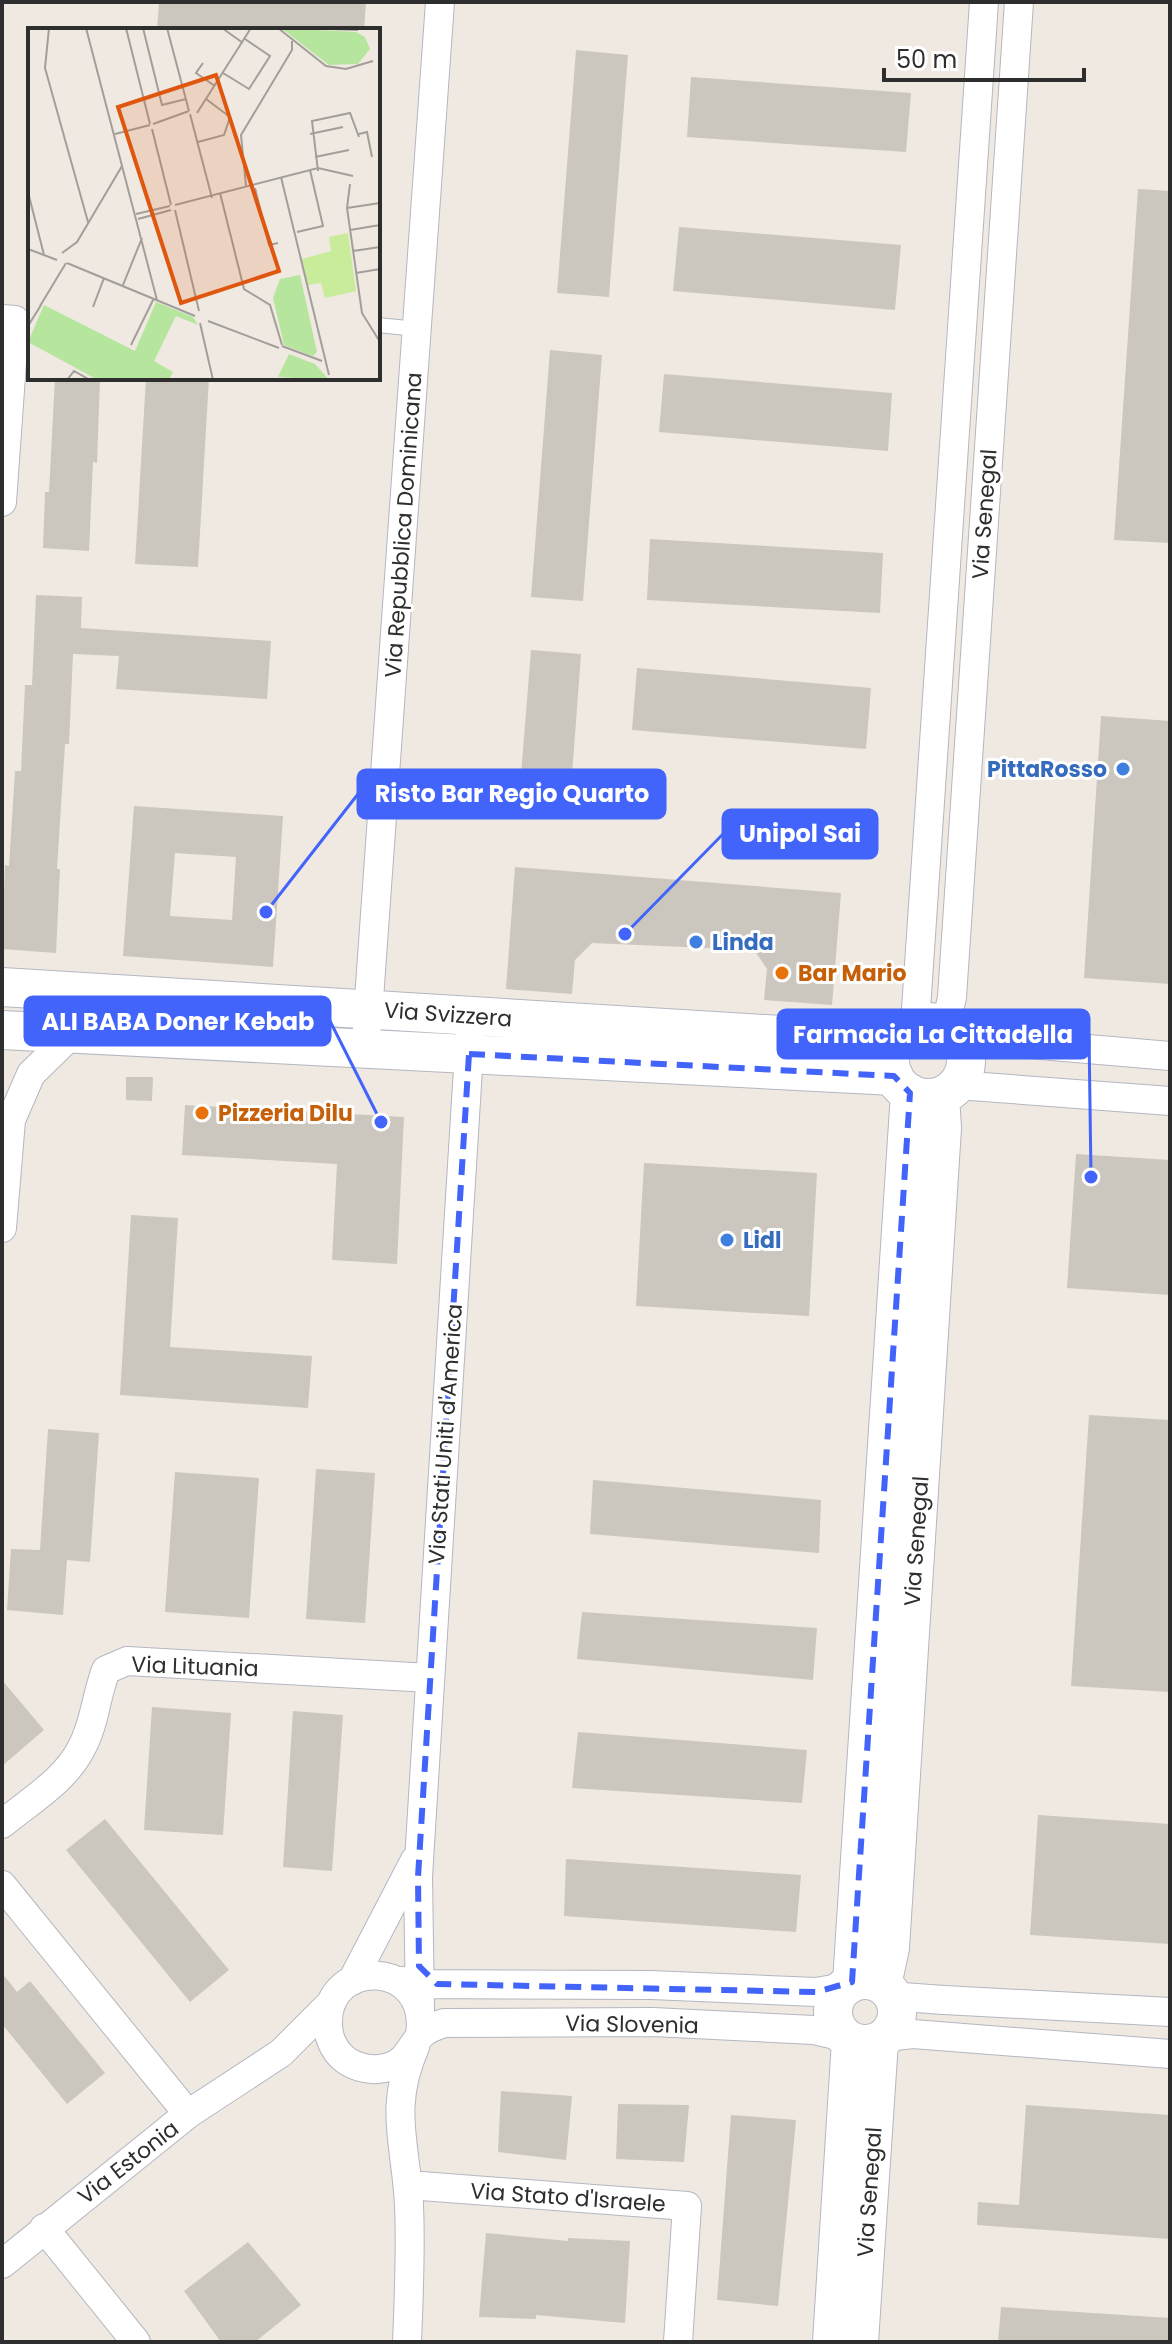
<svg xmlns="http://www.w3.org/2000/svg" width="1172" height="2344" font-family="Poppins,sans-serif">
	<style>
		.building { fill: #cbc7bf; fill-rule: evenodd }
		.lines { fill: none; stroke-linecap: round; stroke-linejoin: round }
		.lane-casing { stroke: #b4b7c1; stroke-width: 16 }
		.street-casing { stroke: #b4b7c1; stroke-width: 30 }
		.secondary-casing { stroke: #b4b7c1; stroke-width: 40 }
		.lane { stroke: #fff; stroke-width: 14 }
		.street { stroke: #fff; stroke-width: 28 }
		.secondary { stroke: #fff; stroke-width: 38 }
		.marked { fill: none; stroke: #4264fb; stroke-width: 6; stroke-dasharray: 16 10; stroke-linejoin: round }
		.shop-dot { fill: #3f7fe0; stroke: #fff; stroke-width: 3 }
		.food-dot { fill: #e8710a; stroke: #fff; stroke-width: 3 }
		.labels { text-anchor: middle; stroke-width: 6; stroke-linejoin: round; paint-order: stroke }
		.street-label { font-size: 22px; fill: #2e2e2e; stroke: #fff }
		.shop-label { font-size: 22px; font-weight: bold; fill: #366cbe; stroke: #fff; text-anchor: start }
		.food-label { font-size: 22px; font-weight: bold; fill: #c56008; stroke: #fff; text-anchor: start }
		.inset-road { fill: none; stroke: #a29e99; stroke-width: 2 }
		.view { fill: #df570e; fill-opacity: 0.15; stroke: #df570e; stroke-width: 4 }
		.inset-edge { fill: none; stroke: #2e2e2e; stroke-width: 4 }
		.leader { fill: none; stroke: #4264fb; stroke-width: 3 }
		.callout-dot { fill: #4264fb; stroke: #fff; stroke-width: 3 }
		.callout { fill: #4264fb; stroke: #4264fb; stroke-width: 3 }
		.callout-label { font-size: 24px; text-anchor: middle; font-weight: bold; fill: #fff }
	</style>
	<rect width="100%" height="100%" fill="#efe9e1"/>
	<!-- building -->
	<path class="building" d="M159,2h207l-2,28h-207z
		M576,50l52,5 -19,242 -52,-4z
		M691,77l220,16 -5,59 -219,-15z
		M1138,189l32,2v352l-56,-3z
		M679,227l222,18 -6,65 -222,-19z
		M550,350l52,5 -19,246 -52,-4z
		M664,374l228,19 -4,58 -229,-19z
		M55,378h45l-3,85 -4,-1 -4,89 -46,-3 2,-56h4z
		M146,378h63l-11,189 -63,-3z
		M650,539l233,14 -3,60 -233,-13z
		M36,595l46,2 -1,31 190,13 -4,58 -151,-10 3,-33 -46,-2 -4,90h-4l-8,125h3l-4,84 -54,-4 3,-84 4,1 6,-95h6l4,-86h7z
		M531,650l50,4 -12,162 -51,-4z
		M637,668l234,20 -5,61 -234,-19z
		M1101,716l69,5v263l-86,-6z
		M134,806l149,10 -10,151 -150,-11zM175,853l61,4 -4,63 -62,-4z
		M515,867l326,26 -9,112 -68,-5 3,-31 -13,-19 -162,-7 -17,17 -3,34 -66,-5z
		M126,1077h27l-1,24 -26,-1z
		M185,1105l219,12 -7,147 -65,-4 5,-96 -155,-9z
		M1076,1154l94,6v135l-103,-7z
		M644,1163l173,10 -8,143 -173,-10z
		M131,1215l47,3 -8,129 142,9 -4,52 -188,-13z
		M1089,1415l81,5v272l-99,-6z
		M48,1429l51,4 -9,129 -23,-2 -4,55 -56,-5 4,-61 29,1z
		M316,1469l59,4 -10,150 -59,-4z
		M175,1472l84,6 -10,140 -84,-6z
		M593,1480l228,20 -2,53 -229,-19z
		M582,1612l235,16 -4,52 -236,-21z
		M2,1680l42,50 -42,36z
		M152,1707l79,6 -8,122 -79,-5z
		M293,1711l50,4 -11,156 -49,-4z
		M578,1732l229,18 -5,53 -230,-15z
		M1038,1815l132,9v120l-140,-9z
		M105,1819l124,151 -39,32 -124,-152z
		M566,1859l235,16 -5,57 -232,-16z
		M2,1973l15,19 13,-11 75,92 -38,31 -65,-80z
		M501,2091l71,5 -6,64 -68,-8z
		M618,2104l71,1 -5,57 -68,-3z
		M1026,2105l144,10v124l-193,-14 1,-23 41,3z
		M731,2115l65,5 -18,186 -61,-6z
		M486,2233l82,8v-3l62,3 -5,82 -89,-8v4l-57,-2z
		M248,2242l53,63 -46,37h-34l-37,-51z
		M1001,2307l169,11v24h-172z"/>
	<g class="lines">
		<!-- lane casing -->
		<g class="lane-casing">
			<path id="lane" d="M378,325l39,4"/>
		</g>
		<!-- street casing -->
		<g class="street-casing">
			<path id="street" d="M2,319l13,1 -13,182
				M915,1024l69,-1022
				M946,1026l6,-29 67,-995
				M367,1027l73,-1025
				M959,1038l211,18
				M957,1085l213,16
				M2,1228l9,-108 20,-46 41,-40
				M2,1824c28,-23 64,-44 80,-77 13,-24 14,-52 24,-77l21,-9 303,17
				M2,1885l186,229
				M352,1981l63,-121
				M402,1981l17,3 232,1 165,7 29,-5
				M890,1992l12,5 42,3 226,12
				M420,2010l-2,-133 52,-841
				M420,2035c11,-76 -95,-79 -92,-10 0,12 6,25 15,33 12,10 31,14 46,9 19,-6 21,-21 33,-33 6,-6 14,-8 22,-11l209,-1 161,8 31,7
				M885,2037l28,-3 257,20
				M408,2185l279,21 -9,136
				M44,2228l92,114
				M2,2264l186,-150 93,-61 51,-51
				M407,2342c2,-46 4,-91 2,-137 -3,-62 -21,-96 6,-158"/>
		</g>
		<!-- secondary casing -->
		<g class="secondary-casing">
			<path id="secondary" d="M2,987l893,55
				M890 1060a38 38 0 1 1 76 0a38 38 0 1 1-76 0Z
				M2,1030l892,46
				M833 2012a32 32 0 1 1 64 0a32 32 0 1 1-64 0Z
				M852,1982l58,-889
				M882,1985l8,-37 52,-820 -2,-31
				M832,2342l19,-301
				M859,2342l20,-301"/>
		</g>
		<!-- lane -->
		<use href="#lane" class="lane"/>
		<!-- street -->
		<use href="#street" class="street"/>
		<!-- secondary -->
		<use href="#secondary" class="secondary"/>
	</g>
	<!-- marked area -->
	<path class="marked" d="M469,1054l425,22 16,17 -58,889 -36,10 -379,-8 -18,-18 -1,-89z"/>
	<!-- markers -->
	<g class="shop-dot">
		<circle cx="1123" cy="769" r="8"/>
		<circle cx="696" cy="942" r="8"/>
		<circle cx="727" cy="1240" r="8"/>
	</g>
	<g class="food-dot">
		<circle cx="782" cy="973" r="8"/>
		<circle cx="202" cy="1113" r="8"/>
	</g>
	<g class="labels">
		<!-- street labels -->
		<g class="street-label">
			<text transform="translate(984 514) rotate(-86)" y="8">Via Senegal</text>
			<text transform="translate(403 525) rotate(-86)" y="8">Via Repubblica Dominicana</text>
			<text transform="translate(448 1014) rotate(4)" y="8">Via Svizzera</text>
			<text transform="translate(445 1434) rotate(-86)" y="8">Via Stati Uniti d'America</text>
			<text transform="translate(916 1541) rotate(-86)" y="8">Via Senegal</text>
			<text transform="translate(195 1666) rotate(2)" y="8">Via Lituania</text>
			<text transform="translate(632 2024) rotate(1)" y="8">Via Slovenia</text>
			<text transform="translate(128 2162) rotate(-38)" y="8">Via Estonia</text>
			<text transform="translate(869 2192) rotate(-86)" y="8">Via Senegal</text>
			<text transform="translate(568 2197) rotate(4)" y="8">Via Stato d'Israele</text>
		</g>
		<!-- shop labels -->
		<g class="shop-label">
			<text x="1107" y="777" text-anchor="end">PittaRosso</text>
			<text x="712" y="950">Linda</text>
			<text x="743" y="1248">Lidl</text>
		</g>
		<!-- food labels -->
		<g class="food-label">
			<text x="798" y="981">Bar Mario</text>
			<text x="218" y="1121">Pizzeria Dilu</text>
		</g>
	</g>
	<!-- overview -->
	<g transform="translate(28 28)">
		<rect width="352" height="352" fill="#efe9e1"/>
		<path d="M253,0l75,4 9,5 5,12 -12,15 -29,1zM272,247l17,77 -4,4 -29,-11 -11,-47 7,-19zM128,274l37,15 5,8 -22,-9 -22,45 19,11 -4,8h-71l-70,-38 16,-37 91,46zM261,326l26,10 14,16 -51,-3z" fill="#b6e59e"/>
		<path d="M320,205l8,58 -31,7 -4,-15 -13,2 -6,-26 29,-8 -2,-14z" fill="#c9ec9a"/>
		<path class="inset-road" d="M21,0l-4,40 43,154M58,0l71,272M98,0l24,96M115,0l19,77 24,-6M139,0l22,83M194,0l21,15M250,0l48,38 20,3 27,-8M276,0l54,2M175,35l-7,10 19,13M195,45l26,16 21,-33 -25,-17M169,85l54,-85M162,86l22,84M125,96l36,-13M124,101l19,76M87,106l35,-9M282,106l33,-7M331,106l8,-2 5,25M170,114l26,-7 6,-18 -24,-18M287,129l34,-7M290,143l-6,-50 38,-8 9,24M253,149l48,198M322,156l-3,24 15,105 18,29M218,158l-5,-51 51,-85v-9M227,160l14,57 9,-2M0,164l16,63M192,165l24,96 26,16 12,40M147,177l143,-37 35,8M319,180l33,-5M147,182l24,101M108,186l34,-8M110,191l33,-9M322,202l30,-5M269,204l26,-6 -13,-56M0,221l29,11M325,223l27,-4M34,225l15,-11 45,-76M39,235l128,53M328,245l24,-4M95,257l19,-47M12,278l26,-43M65,279l11,-29M180,293l71,27M172,295l13,57M0,298l13,-21M103,317l23,-47M254,318l40,15M39,352l7,-9 16,9"/>
		<path class="view" d="M188,47l63,196 -98,32 -63,-196z"/>
		<rect width="352" height="352" class="inset-edge"/>
	</g>
	<!-- callouts -->
	<path class="leader" d="M266 912L358 794M625 934L723 834M381 1122L330 1021M1091 1177L1089 1034"/>
	<g class="callout-dot">
		<circle cx="266" cy="912" r="8"/>
		<circle cx="625" cy="934" r="8"/>
		<circle cx="381" cy="1122" r="8"/>
		<circle cx="1091" cy="1177" r="8"/>
	</g>
	<g class="callout">
		<rect x="358" y="770" width="307" height="48" rx="8"/>
		<rect x="723" y="810" width="154" height="48" rx="8"/>
		<rect x="25" y="997" width="305" height="48" rx="8"/>
		<rect x="778" y="1010" width="311" height="48" rx="8"/>
	</g>
	<g class="callout-label">
		<text x="512" y="802">Risto Bar Regio Quarto</text>
		<text x="800" y="842">Unipol Sai</text>
		<text x="178" y="1030">ALI BABA Doner Kebab</text>
		<text x="933" y="1043">Farmacia La Cittadella</text>
	</g>
	<!-- border -->
	<rect width="1172" height="2344" fill="none" stroke="#2e2e2e" stroke-width="8"/>
	<!-- scale -->
	<path d="M884 68v12h200v-12" fill="none" stroke="#2e2e2e" stroke-width="4"/>
	<text x="896" y="68" font-size="24" fill="#2e2e2e" stroke="#ffffff" stroke-width="6" paint-order="stroke">50 m</text>
</svg>
